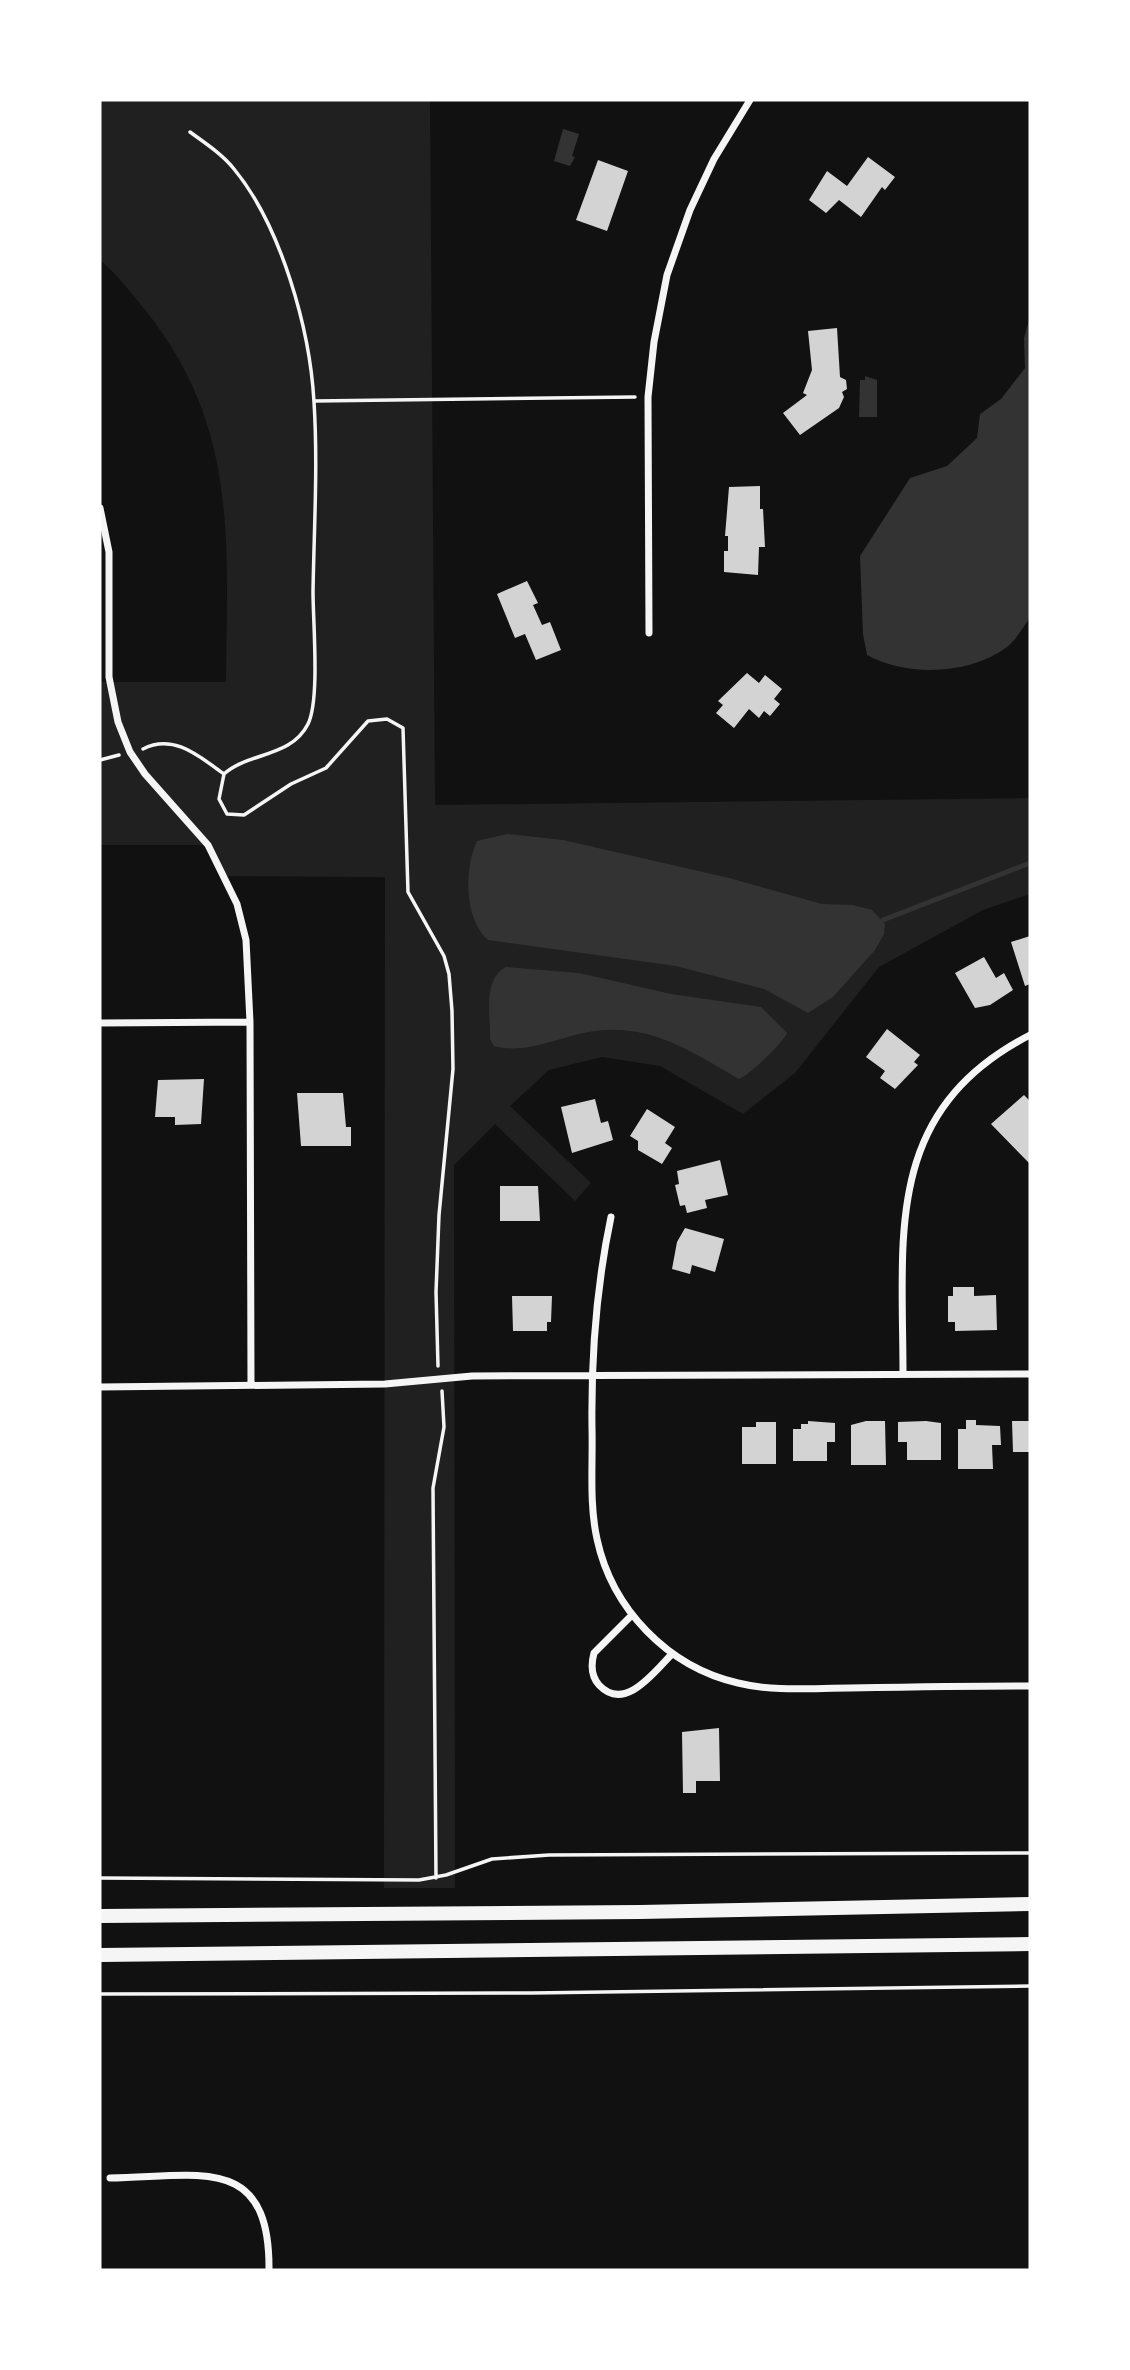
<svg xmlns="http://www.w3.org/2000/svg" width="1130" height="2370" font-family="Overpass,sans-serif">
	<style>
		.green { fill: #202020 }
		.water { fill: #333 }
		.lines { fill: none; stroke-linecap: round; stroke-linejoin: round }
		.stream { stroke: #333; stroke-width: 5 }
		.building { fill: #d3d3d3 }
		.path { stroke: #f5f5f5; stroke-width: 3.5 }
		.minor { stroke: #f5f5f5; stroke-width: 7 }
		.secondary { stroke: #f5f5f5; stroke-width: 14 }
	</style>
	<rect width="100%" height="100%" fill="#111"/>
	<!-- green -->
	<path class="green" d="M100,100h330l5,705 595,-7v96l-47,16 -104,57 -84,106 -52,41 -83,-48 -58,-9 -53,13 -39,36 81,77 -16,18 -80,-77 -41,41 1,723h-71l1,-1011 -160,-1 -17,-31h-108v-163h126c1,-139 13,-254 -80,-371 -15,-18 -28,-36 -46,-51z"/>
	<!-- water -->
	<path class="water" d="M563,129l16,5 -7,22 3,1 -5,9 -16,-5z
		M1030,317v301c-7,9 -14,22 -23,29 -37,28 -100,30 -140,8l-4,-21 -3,-78 50,-78 37,-12 30,-28 3,-24 21,-15 24,-31 -1,-30z
		M865,376l12,4v37h-18l1,-37h5z
		M507,834l56,6 166,38 93,26 31,1 19,5 13,14 -1,10 -9,16 -42,47 -25,16 -44,-24 -88,-23 -188,-26c-24,-21 -24,-71 -11,-99z
		M506,967l73,6 92,21 90,13 26,26c-5,11 -38,42 -48,46 -48,-28 -92,-58 -150,-47 -30,5 -64,23 -95,14l-4,-7c1,-22 -8,-60 16,-72z"/>
	<g class="lines">
		<!-- stream -->
		<path class="stream" d="M883,920l147,-57"/>
	</g>
	<!-- building -->
	<path class="building" d="M868,157l27,20 -10,13 -3,-3 -21,30 -22,-17 -13,13 -17,-13 18,-29 20,15z
		M598,160l30,11 -21,60 -31,-11z
		M837,328l3,49 6,3 1,9 -5,3 2,5 -5,11 -39,27 -17,-22 24,-18 -4,-2 9,-23 -4,-39z
		M760,486v23h3l2,38h-6l-1,28 -34,-3v-21h4v-15h-3l4,-49z
		M527,581l11,22 -5,2 9,20 8,-3 11,28 -25,10 -11,-26 -10,4 -18,-44z
		M747,673l12,10 6,-8 17,14 -8,10 6,5 -10,12 -6,-5 -5,7 -10,-9 -15,19 -18,-15 7,-8 -5,-4z
		M1030,936v48l-5,2 -14,-44z
		M984,957l12,21 8,-5 9,17 -23,15 -15,3 -20,-35z
		M887,1029l33,26 -6,7 4,3 -23,24 -15,-11 5,-7 -19,-14z
		M204,1079l-3,45 -26,1v-8h-20l3,-37z
		M297,1093h46l3,34h5v19h-50z
		M1024,1095l6,6v63l-39,-40z
		M595,1099l6,24 7,-2 5,19 -41,13 -11,-46z
		M647,1109l28,18 -10,16 7,5 -10,16 -24,-14v-9l-8,-5z
		M720,1160l8,35 -23,5 2,8 -20,5 -2,-8 -5,1 -5,-21 4,-1 -2,-13z
		M500,1186h38l2,35h-40z
		M685,1228l39,11 -9,33 -23,-7 -2,9 -18,-5 5,-27z
		M953,1287h21v9l22,-1 1,35 -42,1v-9h-7v-26h5z
		M512,1296h40l-1,26h-4v9h-34z
		M966,1420h10v5l24,1 1,19h-9l1,24h-35v-40h8z
		M808,1421l27,2v19h-8v19h-34v-32h8v-5h7z
		M866,1421h19l1,44h-35v-40z
		M926,1421l15,2v37h-34v-18h-9v-20z
		M1012,1421h18v31h-17z
		M756,1422h20v42h-34v-37h14z
		M719,1728l1,53h-24v12h-13l-1,-61z"/>
	<g class="lines">
		<!-- path -->
		<path class="path" d="M190,132c15,11 32,22 44,37 47,57 76,160 80,233 4,63 0,127 -1,190 0,30 7,108 -5,132 -17,34 -60,28 -84,50
			M314,401l321,-4
			M143,749c31,-16 57,8 81,25l-5,25 8,15 17,1 47,-31 35,-16 42,-47 19,-2 16,9 5,164 36,64 5,18 3,37 1,58 -14,146 -3,77 2,74
			M100,760l19,-5
			M100,1878l319,2 27,-5 46,-16 57,-4 481,-2
			M436,1878l-3,-390 11,-61 -2,-36
			M100,1994l432,-1 498,-7"/>
		<!-- minor -->
		<path class="minor" d="M100,508l9,44v125l9,45 12,30 15,22 63,71 29,59 9,36 4,82 1,363
			M649,633l-1,-236 6,-55 13,-67 23,-65 24,-51 36,-59
			M100,1023l150,-1
			M611,1217c-15,71 -20,138 -19,211 1,36 -3,75 5,111 15,70 71,128 141,144 36,9 75,5 112,5 60,-1 120,-2 180,-2
			M903,1374c0,-140 -20,-263 127,-339
			M100,1387l285,-3 87,-8 558,-2
			M632,1615l-38,38c-3,11 -3,23 5,32 26,28 56,-14 73,-31
			M110,2178c88,-1 160,-26 159,92"/>
		<!-- secondary -->
		<path class="secondary" d="M100,1916l540,-4 390,-8
			M100,1955l930,-11"/>
	</g>
	<!-- border -->
	<rect width="1130" height="2370" fill="none" stroke="#ffffff" stroke-width="203"/>
</svg>
